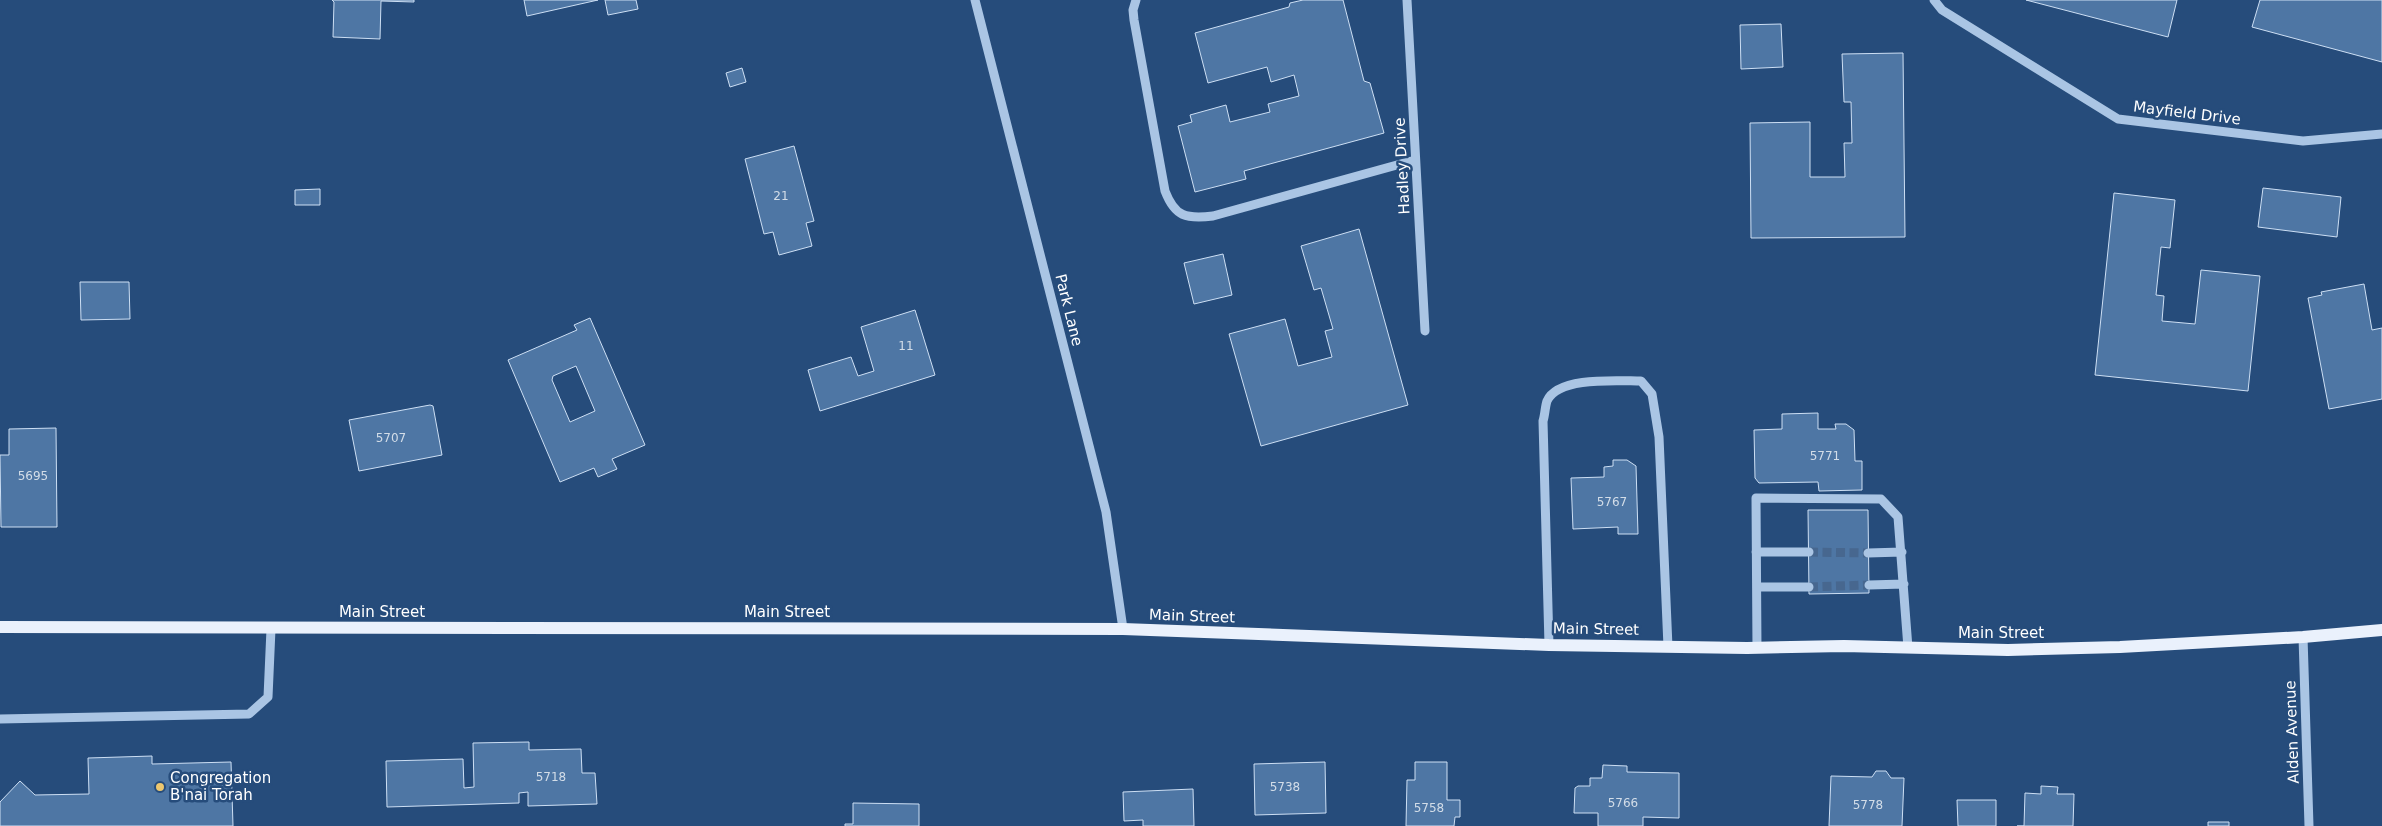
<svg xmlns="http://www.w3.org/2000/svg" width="2382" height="826" font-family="'DejaVu Sans',sans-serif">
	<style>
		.building { fill: #4e76a4; stroke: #cddff4; fill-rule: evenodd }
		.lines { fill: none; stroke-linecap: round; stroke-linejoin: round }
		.minor-tunnel { stroke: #47678f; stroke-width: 9; stroke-dasharray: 9 4.5; stroke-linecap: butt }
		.minor { stroke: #aac5e4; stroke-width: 9 }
		.major { stroke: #eaf1fc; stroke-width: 12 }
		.poi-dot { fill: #edc76f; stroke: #264c7b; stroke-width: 2 }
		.labels { text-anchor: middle; stroke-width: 5; stroke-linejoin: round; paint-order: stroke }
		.number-label { font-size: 12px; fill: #d3dde8 }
		.street-label { font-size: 15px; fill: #fff; stroke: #264c7b }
		.poi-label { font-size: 15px; fill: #fff; stroke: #264c7b; text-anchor: start }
	</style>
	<rect width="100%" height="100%" fill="#264c7b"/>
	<!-- building -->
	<path class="building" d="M332,0h82v2l-33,-1 -1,38 -47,-2 1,-35z
		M524,0h74l-71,16z
		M605,0h31l2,9 -30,6z
		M1303,0h40l21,81 6,2 14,50 -140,38 2,8 -51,13 -17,-66 14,-4 -2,-7 36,-10 4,17 40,-10 -2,-8 31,-8 -5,-21 -23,7 -4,-15 -59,16 -13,-50 94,-26 1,-4z
		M2026,0h151l-9,37z
		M2260,0h122v62l-130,-35z
		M1781,24l2,43 -42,2 -1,-44z
		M1903,53l2,184 -154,1 -1,-115 60,-1v55h35l-1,-34h8l-1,-41h-7l-2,-48z
		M742,68l4,14 -16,5 -4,-14z
		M794,146l20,75 -8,2 6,23 -33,9 -6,-23 -9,2 -19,-75z
		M2263,188l78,9 -4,40 -79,-10z
		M320,189v16h-25v-15z
		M2114,193l61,7 -5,48 -9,-1 -5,48 8,1 -2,25 33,3 6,-54 59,6 -12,115 -153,-16z
		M1359,229l49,176 -147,41 -32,-112 56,-15 13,47 34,-9 -7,-26 8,-2 -12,-41 -7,2 -13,-44z
		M1223,254l9,41 -38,9 -10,-41z
		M80,282h49l1,37 -49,1z
		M2364,284l8,46 10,-2v71l-53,10 -21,-111 14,-3 -1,-3z
		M915,310l20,65 -115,36 -12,-41 43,-13 7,19 16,-5 -13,-44z
		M590,318l55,127 -33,14 5,10 -19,8 -4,-9 -34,14 -52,-122 69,-30 -3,-5zM576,366l19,45 -25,11 -18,-42 1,-4z
		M430,405l3,1 9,49 -83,16 -10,-51z
		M1818,413v16h18l-1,-5h11l8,6 1,31h7v29l-43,1 -1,-9 -59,1 -4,-5 -1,-48 28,-1v-15z
		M56,428l1,99h-56l-1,-72h9v-26z
		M1613,460h14l9,6 2,68h-20v-7l-45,2 -2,-51 33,-1v-10l9,-1z
		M1808,510h60l1,83 -60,1z
		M529,742v8l52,-1 1,24h13l2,31 -69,2v-14l-9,1v10l-132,4 -1,-46 77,-2 1,29 10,-1 -1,-44z
		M152,756v8l79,-2 2,64h-233v-24l20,-21 15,14 54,-1 -1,-36z
		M1325,762l1,51 -71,2 -1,-51z
		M1415,762h32v38h13v17h-5l-1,9h-48l1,-46h8z
		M1603,765l24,1v6l52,1v45l-36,-1v9h-45v-13h-24l1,-25 3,-2h12v-8h12z
		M1876,771h10l5,7h13l-2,48h-73l2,-50 41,1z
		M2041,786l17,1 -1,7h17l-1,32h-56h7l1,-33 16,1z
		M1193,789l1,37h-51v-6l-19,1 -1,-29z
		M1957,800h39v26h-38z
		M853,803l66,1v22h-74v-2h8z
		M2208,822h21v4h-21z"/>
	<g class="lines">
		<!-- minor-tunnel -->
		<path class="minor-tunnel" d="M1809,552l59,1
			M1809,587l60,-2"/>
		<!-- minor -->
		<path class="minor" d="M975,0l131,512 17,117
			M1136,0l-3,10 1,10 31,171c10,26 21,28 48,25l202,-56
			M1407,0l18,331
			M1934,0l8,10 176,109 185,22 79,-7
			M1756,552h53
			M1868,553l34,-1
			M1869,585l35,-1
			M1757,587h52
			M2303,637l6,189
			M1549,645l-6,-224c2,-6 2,-14 4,-20 11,-25 71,-20 94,-20l11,13 7,43 9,210
			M1757,648l-1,-150 125,1 17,18 10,131
			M0,719l249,-5 19,-17 3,-68"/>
		<!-- major -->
		<path class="major" d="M0,627l1123,2 426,16 198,3 97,-2 164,4 112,-3 183,-10 79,-7"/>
	</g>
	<!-- markers -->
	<circle class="poi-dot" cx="160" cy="787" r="5"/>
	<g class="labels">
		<!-- number labels -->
		<g class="number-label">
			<text x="781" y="200">21</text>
			<text x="906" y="350">11</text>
			<text x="391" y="442">5707</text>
			<text x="1825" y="460">5771</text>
			<text x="33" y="480">5695</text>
			<text x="1612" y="506">5767</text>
			<text x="551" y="781">5718</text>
			<text x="1285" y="791">5738</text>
			<text x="1623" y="807">5766</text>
			<text x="1868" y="809">5778</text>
			<text x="1429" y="812">5758</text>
		</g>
		<!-- street labels -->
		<g class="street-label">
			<text transform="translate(2187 113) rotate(7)" y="5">Mayfield Drive</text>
			<text transform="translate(1402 166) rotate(-93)" y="5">Hadley Drive</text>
			<text transform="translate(1069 310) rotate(76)" y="5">Park Lane</text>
			<text x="382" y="617">Main Street</text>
			<text x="787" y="617">Main Street</text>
			<text transform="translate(1192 616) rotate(2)" y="5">Main Street</text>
			<text transform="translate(1596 629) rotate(1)" y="5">Main Street</text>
			<text x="2001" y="638">Main Street</text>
			<text transform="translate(2292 732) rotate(-92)" y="5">Alden Avenue</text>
		</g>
		<!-- poi labels -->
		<g class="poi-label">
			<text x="170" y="783">Congregation<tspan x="170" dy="17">B'nai Torah</tspan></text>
		</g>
	</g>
</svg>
